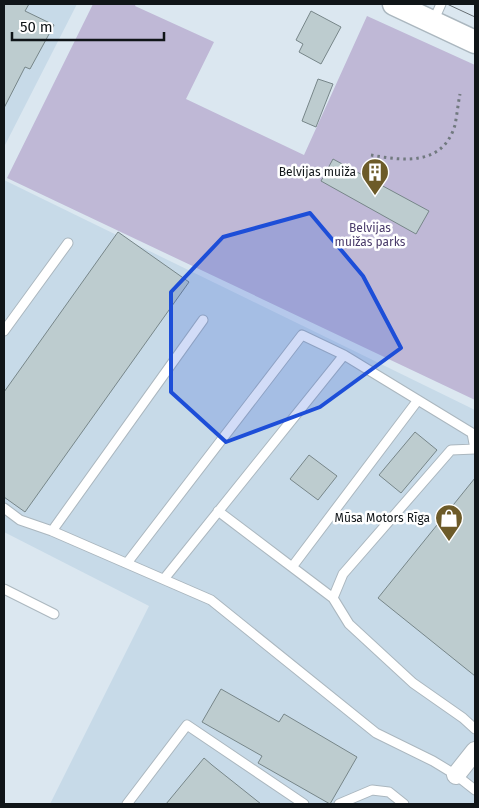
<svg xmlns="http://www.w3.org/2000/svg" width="479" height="808" font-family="'Fira Sans',sans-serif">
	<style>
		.built { fill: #c7dae8 }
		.green { fill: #bfb8d6 }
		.building { fill: #bdcccf; stroke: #778689 }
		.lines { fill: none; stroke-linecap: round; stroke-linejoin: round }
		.service-casing { stroke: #abb7bf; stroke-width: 11 }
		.minor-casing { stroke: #abb7bf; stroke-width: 20 }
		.tertiary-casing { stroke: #abb7bf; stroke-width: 25 }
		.path { stroke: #71797f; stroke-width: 3; stroke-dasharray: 2.5 4; stroke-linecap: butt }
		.service { stroke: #fff; stroke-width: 9 }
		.minor { stroke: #fff; stroke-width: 18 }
		.tertiary { stroke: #fff; stroke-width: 22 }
		.tram { stroke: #666e73; stroke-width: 1 }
		.marked { fill: #1d4ed8; fill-opacity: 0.2; stroke: #1d4ed8; stroke-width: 4; stroke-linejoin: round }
		.labels { text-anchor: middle; stroke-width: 5; stroke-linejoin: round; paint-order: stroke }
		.poi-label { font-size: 12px; fill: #101518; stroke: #fff; text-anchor: end }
		.park-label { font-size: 12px; fill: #493a6a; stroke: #fff }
	</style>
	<rect width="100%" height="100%" fill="#dbe7f0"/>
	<!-- built -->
	<path class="built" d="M4,4h73l-73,143z
		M4,180l471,230v394h-425l99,-198 -145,-74z"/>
	<!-- green -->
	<path class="green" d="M93,4h43l-1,2 79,36 -28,57 118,56 63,-139 108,49v335l-468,-222z"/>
	<!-- building -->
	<path class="building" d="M4,4h25l-4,7 29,14 -24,44 -5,-2 -21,41z
		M311,11l30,16 -20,37 -22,-12 4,-8 -7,-4z
		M318,79l15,5 -17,43 -14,-6z
		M333,159l96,52 -13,23 -95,-53z
		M118,232l71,50 -164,230 -21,-15v-105z
		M415,432l22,18 -36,43 -22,-18z
		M309,455l28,21 -19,24 -28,-21z
		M475,478v198l-97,-78z
		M221,689l58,33 5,-8 73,43 -27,47 -72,-41 4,-7 -60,-34z
		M204,758l8,7 49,39h-95z"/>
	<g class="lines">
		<!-- service casing -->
		<g class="service-casing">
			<path id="service" d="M433,22l8,-18
				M4,331l64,-88
				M475,449l-24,1 -108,124 -10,24 16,26 64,59 50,35 12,11
				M4,508l16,12 32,11 159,69 165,133 57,28 23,14 19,15
				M218,511l74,56
				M52,531l151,-211
				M127,563l175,-228 42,20 128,78 3,16
				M164,579l180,-224
				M4,589l50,25
				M333,598l-41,-31 126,-167
				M127,804l60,-79 117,79
				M339,804l33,-14 17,2 15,12"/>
		</g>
		<!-- minor casing -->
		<g class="minor-casing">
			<path id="minor" d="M456,775l19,-24"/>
		</g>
		<!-- tertiary casing -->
		<g class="tertiary-casing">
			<path id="tertiary" d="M394,4l81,38"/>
		</g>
		<!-- path -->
		<path class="path" d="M371,155c33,6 72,11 84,-30 2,-10 3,-21 5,-31"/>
		<!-- service -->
		<use href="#service" class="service"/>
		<!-- minor -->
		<use href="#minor" class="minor"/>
		<!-- tertiary -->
		<use href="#tertiary" class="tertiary"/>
		<!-- tram -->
		<path class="tram" d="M447,4l28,13"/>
	</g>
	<!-- marked area -->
	<path class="marked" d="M310,213l53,63 38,72 -81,59 -94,35 -55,-50v-100l52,-55z"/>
	<!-- icons -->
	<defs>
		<g id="building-pin" transform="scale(1.4375)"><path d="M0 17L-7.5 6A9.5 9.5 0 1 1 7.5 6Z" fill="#6d5b29" stroke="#fff"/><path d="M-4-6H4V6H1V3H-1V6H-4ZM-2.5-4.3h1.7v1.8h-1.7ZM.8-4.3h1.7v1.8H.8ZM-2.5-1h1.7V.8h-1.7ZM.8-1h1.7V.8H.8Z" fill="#fff"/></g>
		<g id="shop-pin" transform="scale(1.4375)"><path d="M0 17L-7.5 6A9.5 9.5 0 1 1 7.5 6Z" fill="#6d5b29" stroke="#fff"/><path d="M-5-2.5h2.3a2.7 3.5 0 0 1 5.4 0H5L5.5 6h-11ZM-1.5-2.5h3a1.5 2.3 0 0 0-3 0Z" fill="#fff"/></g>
	</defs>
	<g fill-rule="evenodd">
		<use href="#building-pin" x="375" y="172"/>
		<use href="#shop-pin" x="449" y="518"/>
	</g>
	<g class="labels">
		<!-- poi labels -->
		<g class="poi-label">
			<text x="356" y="176">Belvijas muiža</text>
			<text x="430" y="522">Mūsa Motors Rīga</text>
		</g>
		<!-- park labels -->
		<g class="park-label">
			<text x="370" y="232">Belvijas<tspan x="370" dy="14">muižas parks</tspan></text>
		</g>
	</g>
	<!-- border -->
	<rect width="479" height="808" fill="none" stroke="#101518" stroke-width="10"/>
	<!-- scale -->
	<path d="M12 32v8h152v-8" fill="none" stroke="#101518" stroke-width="2.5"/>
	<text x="20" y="32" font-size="15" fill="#101518" stroke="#ffffff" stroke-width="4" paint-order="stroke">50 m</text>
</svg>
